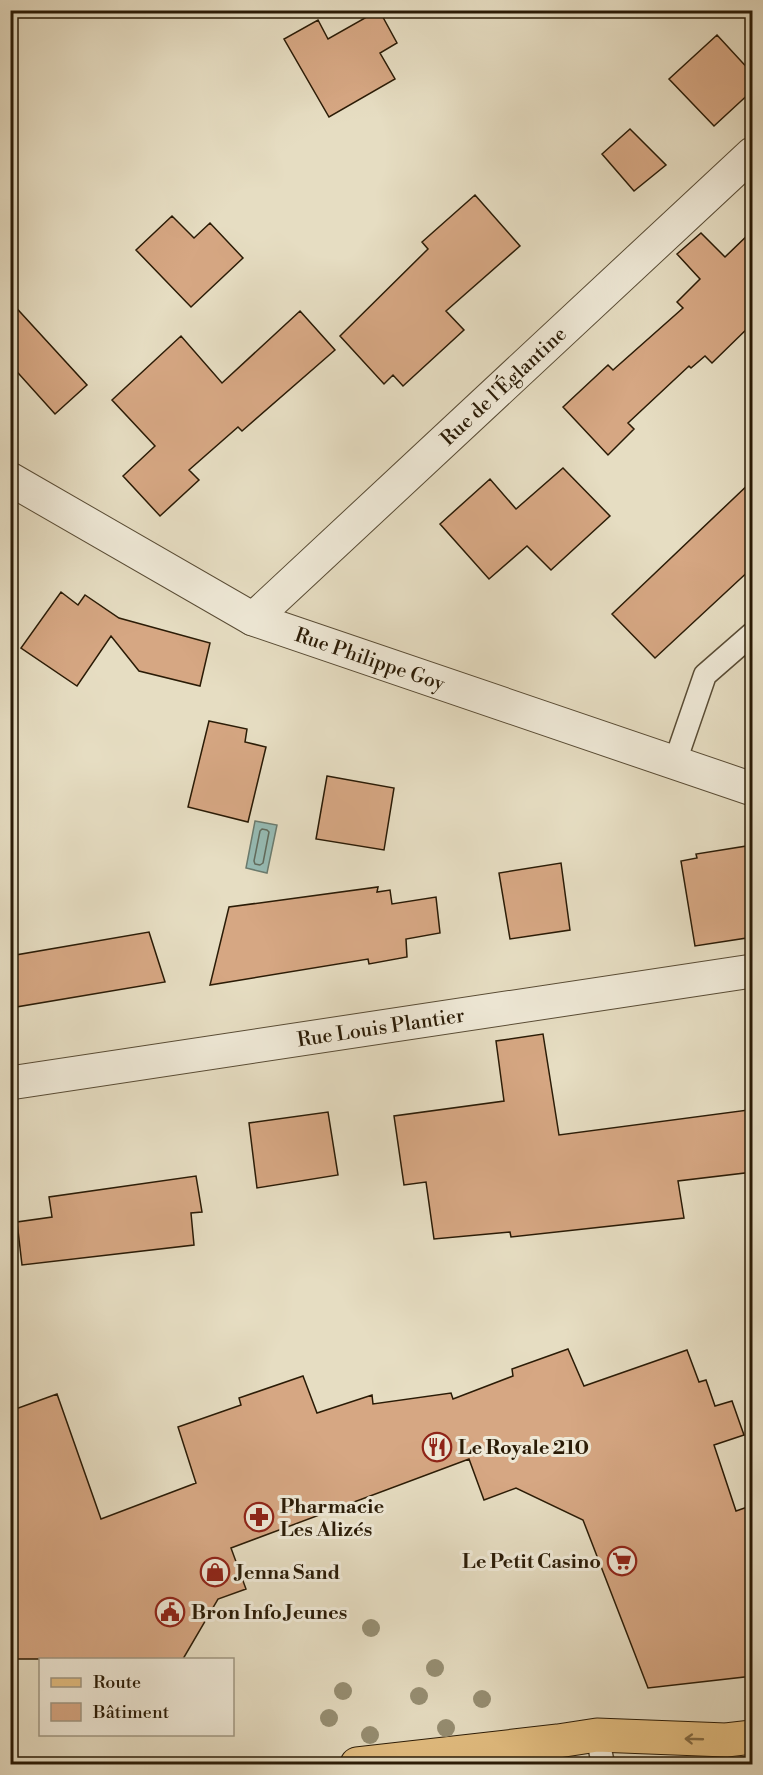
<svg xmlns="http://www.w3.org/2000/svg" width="763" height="1775" font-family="'Libre Bodoni',serif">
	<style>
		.water { fill: #96bbb4; stroke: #6b7b6e; stroke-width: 1.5 }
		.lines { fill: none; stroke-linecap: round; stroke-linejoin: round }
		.shore { stroke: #606b5d; stroke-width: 1.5 }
		.building { fill: #d6a783; stroke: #2a1b06; stroke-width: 1.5 }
		.service-casing { stroke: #594c35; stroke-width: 25 }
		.minor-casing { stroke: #594c35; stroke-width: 35 }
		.primary-casing { stroke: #2a1b06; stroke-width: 35 }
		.service { stroke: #efe9d7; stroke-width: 22 }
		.minor { stroke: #efe9d7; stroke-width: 33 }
		.primary { stroke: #e3be81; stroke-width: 33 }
		.tram { stroke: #2a1b06; stroke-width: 1.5 }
		.tree { fill: #968e72 }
		.oneway { stroke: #866c44 }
		.labels { text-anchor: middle; stroke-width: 6; stroke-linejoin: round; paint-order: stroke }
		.street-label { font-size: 20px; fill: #2a1b06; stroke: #efe9d7 }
		.poi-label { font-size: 20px; font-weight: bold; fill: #2a1b06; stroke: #efe9d7; text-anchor: start }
	</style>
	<rect width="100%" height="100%" fill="#e6ddc2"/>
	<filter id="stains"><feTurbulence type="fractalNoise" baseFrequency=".00333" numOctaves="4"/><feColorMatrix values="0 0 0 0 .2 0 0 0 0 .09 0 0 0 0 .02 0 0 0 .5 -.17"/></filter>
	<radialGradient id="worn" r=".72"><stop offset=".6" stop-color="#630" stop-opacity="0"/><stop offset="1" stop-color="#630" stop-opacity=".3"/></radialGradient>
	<!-- water -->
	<path class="water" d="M255,821l22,4 -10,48 -21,-5z"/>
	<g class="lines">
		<!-- shore -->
		<path class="shore" d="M262,829l5,1 2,2 -6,31 -3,2 -5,-1 -1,-3 6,-30z"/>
	</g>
	<!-- building -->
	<path class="building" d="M379,10l18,33 -17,10 15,26 -66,38 -45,-78 34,-19 10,19z
		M717,35l36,39v16l-39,36 -45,-47z
		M630,129l36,36 -32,26 -32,-37z
		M475,195l45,51 -74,65 18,19 -61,56 -10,-11 -9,9 -44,-48 88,-87 -6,-7z
		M172,216l22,22 16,-15 33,35 -52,49 -55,-57z
		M753,230v93l-41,40 -7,-7 -14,12 -2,-2 -61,57 6,6 -26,26 -45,-48 45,-42 5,5 70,-62 -6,-6 23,-23 -23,-25 24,-21 24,24z
		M10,301l77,84 -32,29 -45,-50z
		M300,311l35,39 -93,81 -4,-4 -49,43 10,10 -39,36 -37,-40 32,-30 -43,-46 69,-64 41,47z
		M563,468l47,48 -59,54 -24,-24 -38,33 -49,-55 50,-45 26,30z
		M753,480v87l-98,91 -43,-44z
		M61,592l17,13 7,-10 34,23 91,25 -10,43 -61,-15 -28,-35 -34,50 -56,-38z
		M209,721l38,8 -2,13 21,5 -18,75 -60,-15z
		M327,776l67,12 -10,62 -68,-11z
		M753,845v92l-58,9 -14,-85 16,-3 -1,-4z
		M561,863l9,67 -60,9 -11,-66z
		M378,887l-1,5 13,-2 2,14 44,-7 4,36 -34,6 1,18 -38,7 -1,-5 -158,26 19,-78z
		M149,932l16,50 -155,26v-52z
		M543,1034l16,101 189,-25 1,7 4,-1v56l-75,9 6,37 -173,19 -1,-5 -76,7 -8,-57 -22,3 -10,-69 110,-15 -8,-60z
		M328,1112l10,63 -81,13 -8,-65z
		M196,1176l6,36 -11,1 3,32 -172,20 -5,-43 35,-5 -3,-20z
		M568,1349l16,37 103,-36 12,32 7,-2 9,26 17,-5 12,34 -30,10 22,66 17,-6v171l-105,12 -65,-168 -67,-32 -32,12 -15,-41 -238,89 15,41 -28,10 -35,60h-173v-248l47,-17 44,125 95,-36 -18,-56 63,-22 -2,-7 64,-22 14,37 55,-18 1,9 78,-11 2,6 60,-23 -1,-7z"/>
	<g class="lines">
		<!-- service casing -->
		<g class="service-casing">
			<path id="service" d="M675,762l30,-87 47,-41
				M597,1735l6,29"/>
		</g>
		<!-- minor casing -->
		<g class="minor-casing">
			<g id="minor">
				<path id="s1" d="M10,479l243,140 499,170"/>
				<path id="s2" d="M253,619l499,-465"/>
				<path id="s3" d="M10,1083l742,-112"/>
			</g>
		</g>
		<!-- primary casing -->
		<g class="primary-casing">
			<path id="primary" d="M357,1764l201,-23 39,-6 129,5 26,-3"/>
		</g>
		<!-- service -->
		<use href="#service" class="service"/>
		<!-- minor -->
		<use href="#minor" class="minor"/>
		<!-- primary -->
		<use href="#primary" class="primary"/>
		<!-- tram -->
		<path class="tram" d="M680,1764l72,-8"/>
	</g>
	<!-- trees -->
	<g class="tree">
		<circle cx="371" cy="1628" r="9"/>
		<circle cx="435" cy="1668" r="9"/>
		<circle cx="343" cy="1691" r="9"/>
		<circle cx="419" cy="1696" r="9"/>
		<circle cx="482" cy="1699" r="9"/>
		<circle cx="329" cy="1718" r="9"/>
		<circle cx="446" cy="1728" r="9"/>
		<circle cx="370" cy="1735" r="9"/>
	</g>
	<!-- one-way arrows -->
	<defs><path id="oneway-shaft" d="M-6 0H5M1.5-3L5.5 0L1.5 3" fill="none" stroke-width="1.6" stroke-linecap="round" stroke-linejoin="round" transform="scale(1.5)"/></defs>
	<use class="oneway" href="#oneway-shaft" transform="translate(694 1739) rotate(-178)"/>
	<!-- icons -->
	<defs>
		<g id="restaurant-ring" transform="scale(1.5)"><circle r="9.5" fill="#efe9d7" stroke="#8f2418" stroke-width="1.5"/><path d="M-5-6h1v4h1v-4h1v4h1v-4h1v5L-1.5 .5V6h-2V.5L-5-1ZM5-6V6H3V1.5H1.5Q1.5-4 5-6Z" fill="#8f2418"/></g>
		<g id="pharmacy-ring" transform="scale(1.5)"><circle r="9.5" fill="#efe9d7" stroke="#8f2418" stroke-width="1.5"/><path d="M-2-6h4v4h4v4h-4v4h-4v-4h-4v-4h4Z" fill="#8f2418"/></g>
		<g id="supermarket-ring" transform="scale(1.5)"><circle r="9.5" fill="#efe9d7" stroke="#8f2418" stroke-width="1.5"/><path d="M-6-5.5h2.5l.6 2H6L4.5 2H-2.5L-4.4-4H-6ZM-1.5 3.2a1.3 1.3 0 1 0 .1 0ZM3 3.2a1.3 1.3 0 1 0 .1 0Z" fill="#8f2418"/></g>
		<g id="shop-ring" transform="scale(1.5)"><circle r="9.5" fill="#efe9d7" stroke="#8f2418" stroke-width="1.5"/><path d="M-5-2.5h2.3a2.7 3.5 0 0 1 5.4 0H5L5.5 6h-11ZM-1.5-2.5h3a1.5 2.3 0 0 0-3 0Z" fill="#8f2418"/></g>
		<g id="civic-ring" transform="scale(1.5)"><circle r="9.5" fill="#efe9d7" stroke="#8f2418" stroke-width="1.5"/><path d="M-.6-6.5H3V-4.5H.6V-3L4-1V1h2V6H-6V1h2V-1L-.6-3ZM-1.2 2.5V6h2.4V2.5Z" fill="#8f2418"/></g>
	</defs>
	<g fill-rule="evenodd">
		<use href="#restaurant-ring" x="437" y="1447"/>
		<use href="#pharmacy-ring" x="259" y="1517"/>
		<use href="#supermarket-ring" x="622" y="1561"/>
		<use href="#shop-ring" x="215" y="1572"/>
		<use href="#civic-ring" x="170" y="1612"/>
	</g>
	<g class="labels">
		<!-- street labels -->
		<g class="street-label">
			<text dy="7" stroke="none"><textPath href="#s2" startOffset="342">Rue de l'Églantine</textPath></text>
			<text dy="7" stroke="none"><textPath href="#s1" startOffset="404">Rue Philippe Goy</textPath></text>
			<text dy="7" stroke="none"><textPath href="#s3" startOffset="375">Rue Louis Plantier</textPath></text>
		</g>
		<!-- poi labels -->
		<g class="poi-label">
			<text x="458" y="1454">Le Royale 210</text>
			<text x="280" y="1513">Pharmacie<tspan x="280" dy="23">Les Alizés</tspan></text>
			<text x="601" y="1568" text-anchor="end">Le Petit Casino</text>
			<text x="236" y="1579">Jenna Sand</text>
			<text x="191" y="1619">Bron Info Jeunes</text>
		</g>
	</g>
	<!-- margin -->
	<rect width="763" height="1775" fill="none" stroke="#e6ddc2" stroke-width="36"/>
	<rect x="12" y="12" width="739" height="1751" fill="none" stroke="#2a1b06" stroke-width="3"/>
	<rect x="18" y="18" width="727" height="1739" fill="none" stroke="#2a1b06" stroke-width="1.5"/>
	<!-- legend -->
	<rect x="39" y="1658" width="195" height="78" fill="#efe9d7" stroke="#a09783" stroke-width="1.5"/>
	<rect x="51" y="1678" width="30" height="9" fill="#e3be81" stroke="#a09783" stroke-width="1.5"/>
	<text x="93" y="1688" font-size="18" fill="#2a1b06">Route</text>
	<rect x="51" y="1703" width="30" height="18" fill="#d6a783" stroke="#a09783" stroke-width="1.5"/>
	<text x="93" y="1718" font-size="18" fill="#2a1b06">Bâtiment</text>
	<rect width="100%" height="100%" filter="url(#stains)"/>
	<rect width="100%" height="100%" fill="url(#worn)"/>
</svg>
